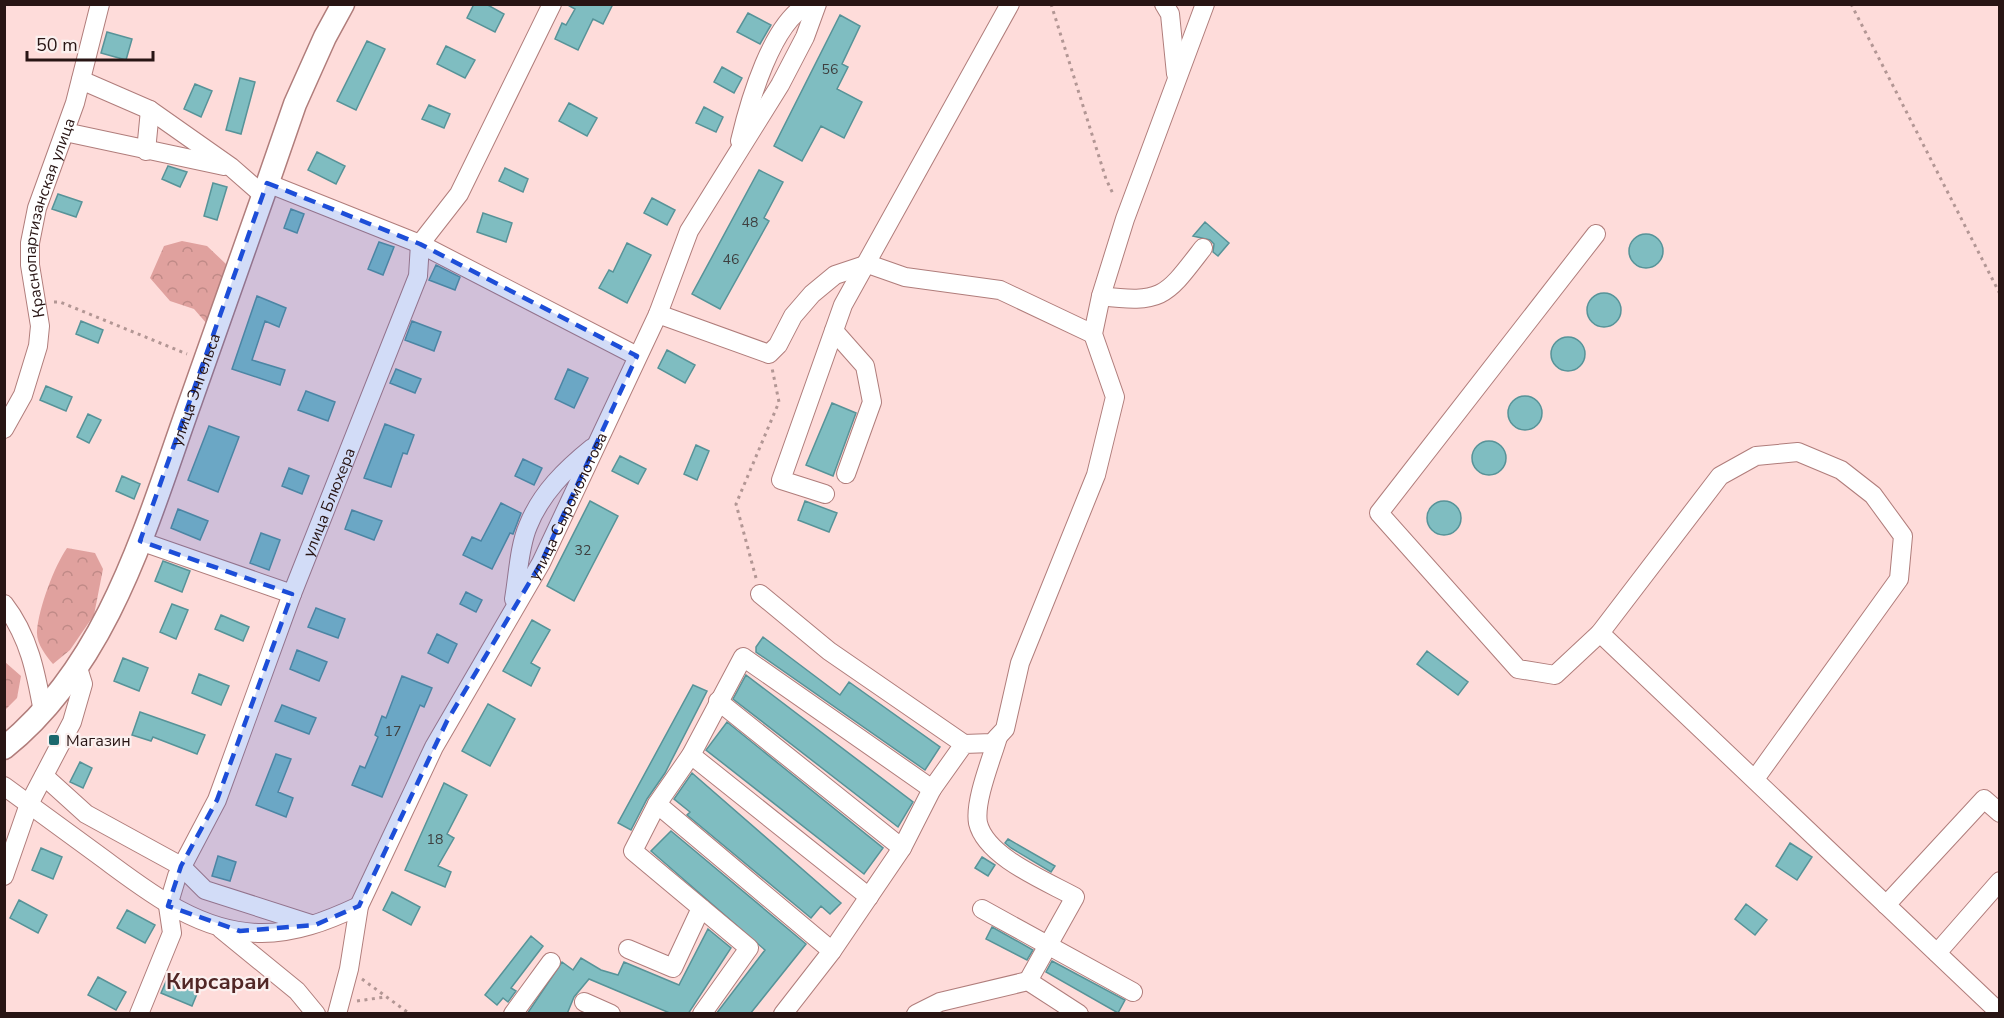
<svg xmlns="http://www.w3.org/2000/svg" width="2004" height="1018" font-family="'Nunito Sans',sans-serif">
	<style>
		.forest { fill: url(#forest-crowns) }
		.building { fill: #7fbdc1; stroke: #579398; stroke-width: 1.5 }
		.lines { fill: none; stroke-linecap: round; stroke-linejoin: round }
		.minor-casing { stroke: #b07d7b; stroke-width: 20 }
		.major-casing { stroke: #b07d7b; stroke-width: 25 }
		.path { stroke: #b29694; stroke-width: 3; stroke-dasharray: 3 4.5; stroke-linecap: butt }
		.minor { stroke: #fff; stroke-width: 18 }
		.major { stroke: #fff; stroke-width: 22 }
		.marked { fill: #1d4ed8; fill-opacity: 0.2; stroke: #1d4ed8; stroke-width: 4.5; stroke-dasharray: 12 8; stroke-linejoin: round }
		.poi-dot { fill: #1b686d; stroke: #fbf0ef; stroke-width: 2 }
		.labels { text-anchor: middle; stroke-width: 4.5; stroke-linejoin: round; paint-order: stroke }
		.number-label { font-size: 14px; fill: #3e3f3f }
		.street-label { font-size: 16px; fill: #281514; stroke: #fbf0ef }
		.poi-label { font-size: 16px; fill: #281514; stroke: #fbf0ef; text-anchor: start }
		.district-label { font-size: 22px; font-weight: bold; fill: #512726; stroke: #fbf0ef }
	</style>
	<defs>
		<pattern id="forest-crowns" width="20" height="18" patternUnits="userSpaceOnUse" patternTransform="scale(1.5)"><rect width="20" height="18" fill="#e0a19e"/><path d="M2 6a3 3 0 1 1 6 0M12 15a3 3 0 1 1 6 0" fill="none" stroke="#c08a87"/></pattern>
	</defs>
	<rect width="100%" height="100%" fill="#fedcda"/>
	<!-- forest -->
	<path class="forest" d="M182,241l25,5 19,18 -18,61 -14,-16 -24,-8 -20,-23 14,-32z
		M67,548l28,5 8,16 -9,46 -24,35 -17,14c-7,-8 -17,-21 -16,-33 2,-24 17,-64 30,-83z
		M5,662l16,14 -4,22 -12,12z"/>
	<!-- building -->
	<path class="building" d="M474,4h12l18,10 -9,18 -28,-14z
		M566,4h47l-10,20 -10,-5 -15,31 -23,-11 7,-16 4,2 9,-16z
		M748,13l23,12 -11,19 -23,-12z
		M840,15l20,11 -18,38 6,3 -11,22 25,13 -18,36 -23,-12 -19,35 -28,-15z
		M107,32l25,7 -6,21 -25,-7z
		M367,41l18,8 -29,61 -19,-9z
		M446,46l29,14 -10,18 -28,-14z
		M722,67l20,11 -8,15 -20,-11z
		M240,78l15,4 -14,52 -15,-4z
		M195,84l17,7 -11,26 -17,-8z
		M569,103l28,15 -10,18 -28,-15z
		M429,105l21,9 -6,14 -22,-9z
		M704,107l19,10 -7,15 -20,-9z
		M317,152l28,14 -9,18 -28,-14z
		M168,166l19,6 -7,15 -18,-8z
		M505,168l23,11 -5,13 -24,-11z
		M759,170l24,12 -19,36 5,3 -49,88 -28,-15z
		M213,183l14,4 -10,33 -13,-4z
		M58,194l24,8 -6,15 -24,-8z
		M652,198l23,12 -8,15 -23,-12z
		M291,209l13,5 -7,19 -13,-5z
		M483,213l29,10 -6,19 -29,-10z
		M1205,222l24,21 -11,13 -5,-4 1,-8 -4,-4 -17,-4z
		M1629 251a17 17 0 1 1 34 0a17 17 0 1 1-34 0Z
		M379,242l15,5 -11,28 -15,-6z
		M627,243l24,12 -24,48 -28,-15 10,-18 4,2z
		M436,265l24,12 -5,13 -26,-10z
		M1587 310a17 17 0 1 1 34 0a17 17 0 1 1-34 0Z
		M257,296l29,12 -7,19 -14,-6 -13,39 33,10 -5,15 -48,-16z
		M81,321l22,9 -5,13 -22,-9z
		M412,321l29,11 -7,19 -29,-11z
		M1551 354a17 17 0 1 1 34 0a17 17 0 1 1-34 0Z
		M667,350l28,15 -10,18 -27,-15z
		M396,369l25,10 -6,14 -25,-10z
		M568,369l20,9 -14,30 -19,-9z
		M46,386l26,11 -6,14 -26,-11z
		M306,391l29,11 -7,19 -30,-11z
		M1508 413a17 17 0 1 1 34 0a17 17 0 1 1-34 0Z
		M832,403l24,10 -23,63 -27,-11z
		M88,414l13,6 -12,23 -12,-6z
		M385,424l29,11 -7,19 -4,-1 -12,34 -27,-9z
		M209,426l30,11 -21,55 -30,-12z
		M1472 458a17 17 0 1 1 34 0a17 17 0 1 1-34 0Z
		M696,445l13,6 -12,29 -13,-6z
		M620,456l26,13 -8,15 -26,-13z
		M523,459l19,9 -8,17 -19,-9z
		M289,468l20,8 -7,18 -20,-8z
		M122,476l18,8 -6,15 -18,-8z
		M1427 518a17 17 0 1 1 34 0a17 17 0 1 1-34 0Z
		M590,501l28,15 -44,85 -27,-15z
		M805,501l32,12 -8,19 -31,-12z
		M501,503l20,10 -8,21 -3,-1 -18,36 -29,-14 9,-18 9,4z
		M178,509l30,12 -8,19 -29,-12z
		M352,510l30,11 -8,19 -29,-11z
		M261,533l19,7 -11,30 -19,-7z
		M163,561l27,10 -8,21 -27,-11z
		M466,592l16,8 -6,12 -16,-8z
		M172,604l16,6 -12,29 -16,-7z
		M316,608l29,11 -7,19 -30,-11z
		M221,615l28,12 -6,14 -28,-12z
		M532,620l18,10 -19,33 9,5 -9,18 -28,-15z
		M437,634l20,10 -9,19 -20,-10z
		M763,637l77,58 9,-13 91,65 -15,23 -169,-118v-5z
		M297,650l30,12 -8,19 -29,-12z
		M1427,651l41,31 -10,13 -41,-31z
		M123,658l25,10 -9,23 -25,-10z
		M199,674l30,12 -8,19 -29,-12z
		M746,675l167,127 -15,25 -165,-128z
		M402,676l30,12 -8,19 -4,-2 -38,92 -30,-12 8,-19 5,2 13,-31 -3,-2 7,-19 4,2z
		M693,685l14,6 -42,82 -18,26 -16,31 -13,-7z
		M488,704l27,15 -25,47 -28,-15z
		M282,705l34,13 -7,16 -34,-13z
		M140,712l65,23 -8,19 -44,-17 -2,4 -19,-6z
		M727,722l156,126 -19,26 -158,-124z
		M276,754l15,5 -13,33 15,6 -7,19 -30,-12z
		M80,762l12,6 -9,20 -13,-6z
		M692,773l149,130 -11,11 -9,-8 -10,12 -124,-103 3,-3 -16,-13z
		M444,783l23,12 -20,39 7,4 -16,28 13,6 -6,15 -40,-17z
		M671,831l135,113 -56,70h-34l49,-64 -114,-99z
		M1008,839l47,27 -4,6 -40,-24 -6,-5z
		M1790,843l22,14 -15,23 -21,-14z
		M41,848l21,9 -9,22 -21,-9z
		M218,856l18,6 -6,19 -18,-5z
		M982,857l13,8 -7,11 -13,-8z
		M392,892l28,15 -9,18 -28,-15z
		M19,900l28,15 -9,18 -28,-15z
		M1746,904l21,16 -12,15 -20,-16z
		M127,910l28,15 -10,18 -28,-15z
		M992,927l41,23 -6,10 -41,-21z
		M708,929l23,19 -43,66h-16l-83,-35 -15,18 -7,17h-40l35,-52 11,8 8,-12 20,12 17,5 6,-13 55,23z
		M531,936l12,10 -32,42 5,3 -8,11 -5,-4 -6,7 -12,-10z
		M1052,961l73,39 -7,13 -72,-41z
		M98,977l28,15 -10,18 -28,-15z
		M168,977l31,12 -7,17 -31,-13z"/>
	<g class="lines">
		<!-- minor casing -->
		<g class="minor-casing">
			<g id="minor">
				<path d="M1164,4l6,10 6,60"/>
				<path d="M81,80l69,30 81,57 32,28"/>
				<path d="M65,132l159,34"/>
				<path d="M740,141c9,-38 32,-120 69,-137"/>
				<path d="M146,151l4,-41"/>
				<path d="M267,183l153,61 217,112"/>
				<path d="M1596,234l-217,279 139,156 37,6 45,-42"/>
				<path d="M1101,296c62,8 65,0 102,-48"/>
				<path d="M658,314l111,40 9,-9 15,-29 19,-22 23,-19 33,-11 37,13 95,13 93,44"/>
				<path d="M834,331l31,35 7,36 -26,72"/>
				<path id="s1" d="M4,429l19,-34 15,-49 2,-20 -10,-61v-22l7,-35 38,-105 25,-99"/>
				<path d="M825,494l-44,-14 62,-175 167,-301"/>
				<path d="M140,541l152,53"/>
				<path d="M760,594l69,57 135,93"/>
				<path d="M514,599c4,-23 5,-52 14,-73 13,-33 38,-57 64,-78"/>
				<path d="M4,604c25,32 32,69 39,108"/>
				<path d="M718,701l184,147"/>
				<path d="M998,737c-6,21 -24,64 -20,86 8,34 68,58 97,74l-47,84"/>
				<path d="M691,755l178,142"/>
				<path d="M44,776l42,38 95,52 24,24 106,34"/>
				<path d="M1755,779l144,-200 4,-43 -30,-41 -32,-25 -43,-18 -42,4 -36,20 -120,157 400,380"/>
				<path d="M4,786c31,23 62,45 93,68 48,35 98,77 161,79 36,1 69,-12 101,-27"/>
				<path d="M657,804l-24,47 116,97 -47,66"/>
				<path d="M4,876l25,-72 43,-82 11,-38 -5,-16"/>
				<path d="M1886,905l98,-106 16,14"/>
				<path d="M982,909l151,83"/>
				<path d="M221,929l76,62 19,23"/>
				<path d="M628,949l45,19 28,-60"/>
				<path d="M832,951l-175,-147 34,-49 52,-98 189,132"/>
				<path d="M1937,953l63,-72"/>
				<path d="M584,1002l27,12"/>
				<path id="s2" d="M139,1014l33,-81 -4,-27 9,-30 40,-76 75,-206 126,-318 2,-32 39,-50 93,-190"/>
				<path id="s3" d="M337,1014l12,-45 10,-63 75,-159 107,-184 117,-249 31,-83 91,-146 25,-48 12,-33"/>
				<path d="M513,1014l38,-52"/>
				<path d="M783,1014l49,-63 70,-103 30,-59 32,-45 28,-1 13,-14 15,-66 76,-188 19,-78 -22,-63 8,-38 24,-77 80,-215"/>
				<path d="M916,1014l24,-12 88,-21 51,33"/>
			</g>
		</g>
		<!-- major casing -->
		<g class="major-casing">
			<g id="major">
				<path id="s4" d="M4,748c106,-85 143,-226 187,-348 35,-98 70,-197 104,-296l30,-67 18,-33"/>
			</g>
		</g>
		<!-- path -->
		<path class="path" d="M1051,4l55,175 8,17
			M1851,4l149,290
			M54,302h6l127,52
			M756,578l-20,-74 43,-102 -7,-34
			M362,979l48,35
			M357,1001l28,-4"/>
		<!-- minor -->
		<use href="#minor" class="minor"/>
		<!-- major -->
		<use href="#major" class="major"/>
	</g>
	<!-- marked area -->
	<path class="marked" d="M267,183l153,61 217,112 -96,207 -94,158 -88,185 -44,19 -75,6 -72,-25 13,-40 36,-66 75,-206 -152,-53z"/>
	<!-- markers -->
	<rect class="poi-dot" x="48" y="734" width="12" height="12" rx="3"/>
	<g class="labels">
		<!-- number labels -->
		<g class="number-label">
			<text x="830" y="74">56</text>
			<text x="750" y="227">48</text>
			<text x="731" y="264">46</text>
			<text x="583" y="555">32</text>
			<text x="393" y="736">17</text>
			<text x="435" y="844">18</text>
		</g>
		<!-- street labels -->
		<g class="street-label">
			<text dy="6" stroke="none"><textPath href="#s1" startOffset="222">Краснопартизанская улица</textPath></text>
			<text dy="6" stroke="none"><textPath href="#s4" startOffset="412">улица Энгельса</textPath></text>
			<text dy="6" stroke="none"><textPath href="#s2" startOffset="550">улица Блюхера</textPath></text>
			<text dy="6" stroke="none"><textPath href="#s3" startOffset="562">улица Сыромолотова</textPath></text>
		</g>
		<!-- poi labels -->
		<g class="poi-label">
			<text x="66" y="746">Магазин</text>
		</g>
		<!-- district labels -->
		<g class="district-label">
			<text x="218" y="989">Кирсараи</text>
		</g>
	</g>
	<!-- border -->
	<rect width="2004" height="1018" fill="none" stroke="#281514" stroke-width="12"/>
	<!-- scale -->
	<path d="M27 51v9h126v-9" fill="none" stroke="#281514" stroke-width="3"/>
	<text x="36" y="51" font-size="18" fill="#281514" stroke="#fbf0ef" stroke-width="4.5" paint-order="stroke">50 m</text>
</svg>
